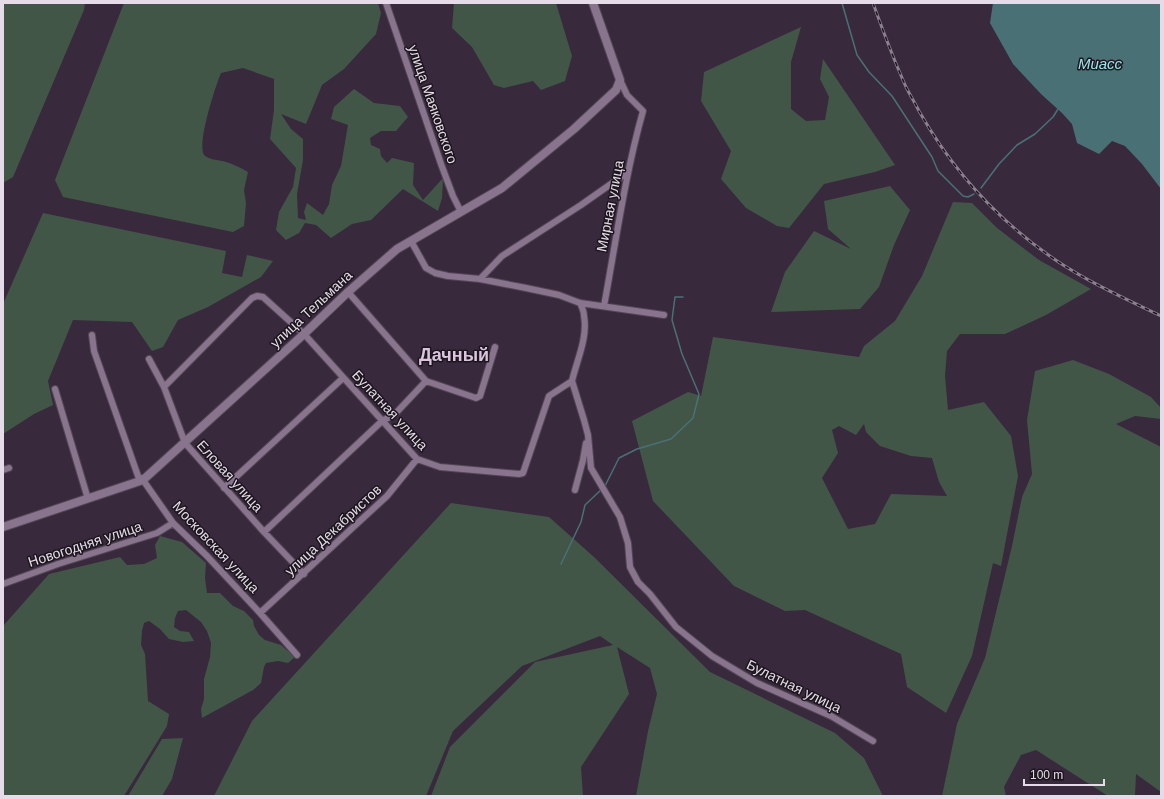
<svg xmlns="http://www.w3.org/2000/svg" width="1164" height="799" font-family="Helvetica,sans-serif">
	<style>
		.green { fill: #415647; fill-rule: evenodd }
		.water { fill: #497175 }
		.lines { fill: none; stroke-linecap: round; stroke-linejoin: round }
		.stream { stroke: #497175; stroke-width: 1.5 }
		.minor-casing { stroke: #534656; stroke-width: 8 }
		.tertiary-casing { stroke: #534656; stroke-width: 10 }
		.minor { stroke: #88748c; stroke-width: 6 }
		.tertiary { stroke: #88748c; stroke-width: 8 }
		.rail-casing { stroke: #8c7f90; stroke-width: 3 }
		.rail { stroke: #1c151e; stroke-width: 1.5; stroke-dasharray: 4.5; stroke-linecap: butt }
		.labels { text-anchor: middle; stroke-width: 3; stroke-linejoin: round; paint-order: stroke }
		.street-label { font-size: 14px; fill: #e6dce9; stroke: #1c151e }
		.water-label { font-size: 15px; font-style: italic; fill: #9be7ef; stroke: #1c151e }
		.district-label { font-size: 18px; font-weight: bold; fill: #dac4de; stroke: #1c151e }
	</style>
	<rect width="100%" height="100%" fill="#39293d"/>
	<!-- green -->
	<path class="green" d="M3,3h82l-1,7 -71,167 -10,6z
		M124,3h254l3,10 -5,21 -32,35 -22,16 -16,39 -25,-10 10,15 12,10v21l-6,34 1,24 8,2 -2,-8 3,-9 16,12 6,-11 3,-19 9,-19 7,-41 -17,-6 3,-12 20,-18 20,14 26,3 8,11 -12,14h-15l-11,7 1,7 9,4 1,7 6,7 5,-5 22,5 -1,22 10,15 20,-22 -1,20 -4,13 -35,-22 -32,31 -19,4 -21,14 -15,-13 -11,-2 -6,10 -13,7 -10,-10 3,-18 14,-25 3,-19 -26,-29 4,-29v-31l-31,-11 -22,5c-5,12 -26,74 -16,83 5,4 15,4 21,6 7,2 15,6 22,10l-4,18 2,13 -2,23 -11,6 -170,-35 -8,-17z
		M454,3h102l16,53 -7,25 -24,9 -8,-9 -29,7 -10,-3 -22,-38 -20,-19z
		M801,27l-10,35v47l15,12 19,-1 4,-23 -9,-18 3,-20 72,106 -20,7 -51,12 -35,44 -12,-2 -31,-18 -25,-29 10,-28 -30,-50 3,-29z
		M890,186l20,24 -16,35 -15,42 -19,22 -89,3 14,-40 29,-41 37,18 -23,-20 -4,-28z
		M953,202l19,1 25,25 42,32 52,29 -45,26 -41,19h-45l-13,17 -2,25 3,34 36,-8 27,34 7,40 -17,90 -8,-3 -21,93 -26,57 -39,-26 -6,-33 -96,-44 -20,1 -51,-25 -81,-85 -21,-80 56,-29 13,4 12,-59 146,20 5,-11 31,-25 27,-45zM864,424l2,8 14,14 31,10 21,2 7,24 8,14 -56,-2 -16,30 -27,5 -26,-51 16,-25 -6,-23 7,-4 17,9z
		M43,213l183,38 -4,22 20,4 5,-22 26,6 -12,16 -53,30 -30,13 -15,27 -11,4 -20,-29 -59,-2 -25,61 5,24 -19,9 -31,20v-130z
		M1073,360l36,14 42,23 10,11v11l-26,-3 -19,8 45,23v345l-25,-18 -1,22h-27l-72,-46 -15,5 -17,32 2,9h-64l15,-72 28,-66 27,-112 10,-49 10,-23 -5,-54 8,-49z
		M451,503l98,14 45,40 116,115 125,61 29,25 19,38h-247l12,-65 9,-37 -7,-26 -33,-21 12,47 -48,73 2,29h-152l19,-49 85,-85 78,-17 -13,-9 -78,30 -69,65 -27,65h-212l38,-75z
		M160,536l22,6 24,21 -1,15 2,15h13l13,13 11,5 9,9 1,6 5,9 6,5 16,5 14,12 -7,6 -10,-2 -12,2 -2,4 -3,16 -8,7 -51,28 -1,-9 3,-10v-20l6,-22 1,-14 -4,-12 -6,-9 -15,-12 -8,1 -3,7 -1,9 6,4 9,1 5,9 -11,1 -14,-3 -9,-10 -11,-8 -5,2 -2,8 -1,14 4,9 3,47 21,13 -2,12 -43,70h-121v-170l46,-52 71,-17 7,8 17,-1 13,-6 -2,-13z
		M183,738l-11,41 -10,17h-34l34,-57z"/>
	<!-- water -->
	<path class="water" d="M993,3h168v186l-19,-25 -17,-18 -13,-5 -13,13 -22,-11 -5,-19 -10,-11 -21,-19 -28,-30 -23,-41z"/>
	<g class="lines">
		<!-- stream -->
		<path class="stream" d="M842,3l15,52 12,17 23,24 40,61 6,14 25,25 5,1 6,-3
			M981,188l18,-24 18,-19 18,-11 18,-17 5,-8
			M605,486l14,-28 18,-9 34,-10 22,-21 6,-24 -17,-40 -10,-34 3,-23h8
			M561,564l20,-42 4,-17 17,-16"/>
		<!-- minor casing -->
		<g class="minor-casing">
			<path id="minor" d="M386,3l55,161 12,32 8,16
				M411,241l15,27 9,5 13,3 32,3 46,9 33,7 21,8 84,12
				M480,279l22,-23 79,-51 47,-33
				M348,292l78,89 50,17 4,-2 15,-49
				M604,306c12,-65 21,-131 39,-195l-16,-16 -7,-15
				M92,335l2,16 44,125 5,4 30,43 34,33 53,57 37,42
				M149,359l15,28 21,56 79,89 40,42
				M572,381l12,39 4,15 3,33 29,49 8,26 2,24 8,15 12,12 26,33 36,29 45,27 74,33 42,25
				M164,387l88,-89 5,-2 6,1 41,37 113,125 23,8 79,7 4,-1 26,-77 23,-15c5,-21 16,-44 12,-65 0,-5 -2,-9 -4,-13
				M55,389l33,110
				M3,470l6,-2
				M224,488l119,-110
				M575,490l8,-30 3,-17
				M264,532l118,-111 13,-7 31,-33
				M3,584l55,-20 99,-31 16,-10
				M260,613l127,-117 30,-37"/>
		</g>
		<!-- tertiary casing -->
		<g class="tertiary-casing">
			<path id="tertiary" d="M3,527l140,-47 161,-146 44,-42 49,-43 105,-61 72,-59 42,-39 4,-10 -27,-77"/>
		</g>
		<!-- minor -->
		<use href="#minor" class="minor"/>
		<!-- tertiary -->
		<use href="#tertiary" class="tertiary"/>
		<!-- rail casing -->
		<g class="rail-casing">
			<path id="rail" d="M873,3c10,28 21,57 33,84 4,8 9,16 13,24 35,62 79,110 138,150 33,22 69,38 104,55"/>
		</g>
		<!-- rail -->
		<use href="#rail" class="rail"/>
	</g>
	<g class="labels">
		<!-- street labels -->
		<g class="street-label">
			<text transform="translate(433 104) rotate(71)" y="5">улица Маяковского</text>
			<text transform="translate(610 206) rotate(-79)" y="5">Мирная улица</text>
			<text transform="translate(311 309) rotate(-43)" y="5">улица Тельмана</text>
			<text transform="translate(390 410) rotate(47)" y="5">Булатная улица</text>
			<text transform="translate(230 476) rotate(48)" y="5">Еловая улица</text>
			<text transform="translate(333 530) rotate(-43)" y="5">улица Декабристов</text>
			<text transform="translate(85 544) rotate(-18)" y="5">Новогодняя улица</text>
			<text transform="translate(216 547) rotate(47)" y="5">Московская улица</text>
			<text transform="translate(794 686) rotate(26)" y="5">Булатная улица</text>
		</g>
		<!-- water labels -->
		<g class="water-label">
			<text x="1100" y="69">Миасс</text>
		</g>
		<!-- district labels -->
		<g class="district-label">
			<text x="454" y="361">Дачный</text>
		</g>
	</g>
	<!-- border -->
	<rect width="1164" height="799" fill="none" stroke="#e6dce9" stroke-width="8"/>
	<!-- scale -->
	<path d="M1024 779v6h80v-6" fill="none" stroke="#e6dce9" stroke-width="2"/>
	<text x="1030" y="779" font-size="12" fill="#e6dce9" stroke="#1c151e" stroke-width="3" paint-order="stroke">100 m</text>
</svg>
